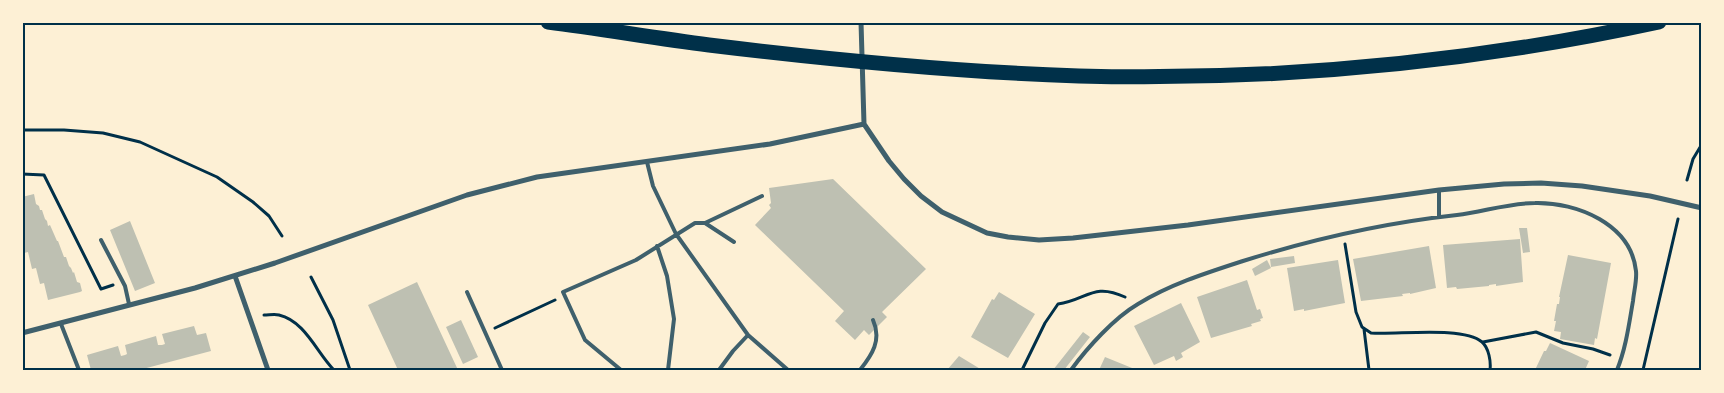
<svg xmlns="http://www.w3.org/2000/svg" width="1724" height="393" font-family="Signika,sans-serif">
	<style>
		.building { fill: #bec0b2 }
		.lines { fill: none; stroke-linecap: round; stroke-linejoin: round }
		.path { stroke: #003049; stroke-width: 3 }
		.service { stroke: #3f606c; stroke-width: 4 }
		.minor { stroke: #3f606c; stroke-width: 5 }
		.motorway { stroke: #003049; stroke-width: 15 }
		.neatline { fill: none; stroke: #003049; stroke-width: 2 }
	</style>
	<rect width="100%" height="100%" fill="#fdf0d5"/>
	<!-- building -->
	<path class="building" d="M833,179l93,90 -44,43 5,5 -18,18 -5,-5 -9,10 -20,-19 9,-10 -89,-86 16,-17 -2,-3 2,-2 -2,-15z
		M34,194l2,10 3,2 1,4h2l3,9 2,2 1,5 2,-1 7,16h1l6,16h2l3,9 2,2 2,5 1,-1 3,10 3,1 2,8 -2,1 -32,8 -4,-17 -4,1 -4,-16 -4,1 -4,-17 -4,1 -2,-6v-50z
		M130,221l25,62 -20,8 -25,-61z
		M1519,228h8l3,24 -7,1z
		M1520,239l3,43 -27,4v-2l-7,1v1l-32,3 -1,-2 -9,1 -4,-43z
		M1429,246l7,42 -26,6v-1l-8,1 1,2 -42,5 -8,-42z
		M1568,255l43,8 -14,76 -2,-1 -1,7 -34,-6 1,-7 -7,-1 2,-10h-2l3,-17h2l1,-7h-1z
		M1294,256l1,7 -24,4 -1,-8z
		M1267,260l4,8 -16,8 -3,-7z
		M1338,260l7,43 -41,8v-2l-10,2 -7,-43z
		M1247,280l10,30 3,-1 3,9 -3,1 1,2 -10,3 1,2 -41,12 -14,-41z
		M417,282l41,88h-60l-30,-65z
		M999,292l36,22 -27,44 -37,-21 21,-38 2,1z
		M1181,303l19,39 -19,11 2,4 -7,4 -2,-5 -20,9 -20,-39z
		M461,320l17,37 -15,7 -17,-37z
		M194,326l3,9 9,-2 5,18 -72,19h-48l-4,-15 31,-9 3,10 4,-1 2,-1 -2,-9 31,-9 2,9h4l3,-1 -3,-10z
		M1083,332l7,5 -26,33h-11z
		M1550,343l39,18 -4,9h-50l9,-19h2z
		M959,356l23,14h-35z
		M1105,357l32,13h-38z"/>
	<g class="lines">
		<!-- path -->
		<path class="path" d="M22,130h42l39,3 37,9 77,35 36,25 16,14 13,20
			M22,174l22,1 57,114 12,-4
			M1687,180l6,-21 9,-15
			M1345,244l11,68 6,15 9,6c26,2 92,-7 111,9 7,6 9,20 8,28
			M311,277l22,43 17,50
			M264,315c5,0 11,-1 15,0 26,6 38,38 55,55
			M495,328l60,-28
			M1364,329l5,41
			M1483,342l53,-10 27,11 30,6 17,6
			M1022,370l23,-47 13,-19c29,-4 35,-22 67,-7
			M1643,370l35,-151"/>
		<!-- service -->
		<path class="service" d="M647,162l6,24 23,48 72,101 -15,16 -14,19
			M1439,190v27
			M705,223l57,-27
			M101,240l24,46 4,18
			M657,246l10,30 7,43 -6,51
			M467,292l35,78
			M61,324l18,46
			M748,335l40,35
			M28,370h6
			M621,370l-36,-30 -22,-48 73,-32 59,-37h10l29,19
			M860,370c12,-15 22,-30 13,-50
			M1071,370c16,-22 43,-52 67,-66 33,-20 68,-31 105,-43 70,-22 140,-38 214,-46 26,-3 51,-12 78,-12 42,-1 96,21 101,68 1,9 -2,20 -3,30 -4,23 -7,47 -16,69"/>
		<!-- minor -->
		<path class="minor" d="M861,22l3,102 25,37 15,18 17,17 21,16 45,21 21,4 31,3 34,-2 115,-13 251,-35 65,-6 37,-1 41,3 68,10 52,12
			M235,276l33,94
			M22,333l173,-45 80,-25 192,-68 70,-18 233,-33 94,-20"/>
		<!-- motorway -->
		<path class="motorway" d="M548,22c54,7 107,16 161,23 123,15 246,27 370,31 194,5 391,-13 580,-54"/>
	</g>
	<!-- border -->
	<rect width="1724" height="393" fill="none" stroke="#fdf0d5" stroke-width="48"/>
	<rect x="24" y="24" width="1676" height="345" class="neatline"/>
</svg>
